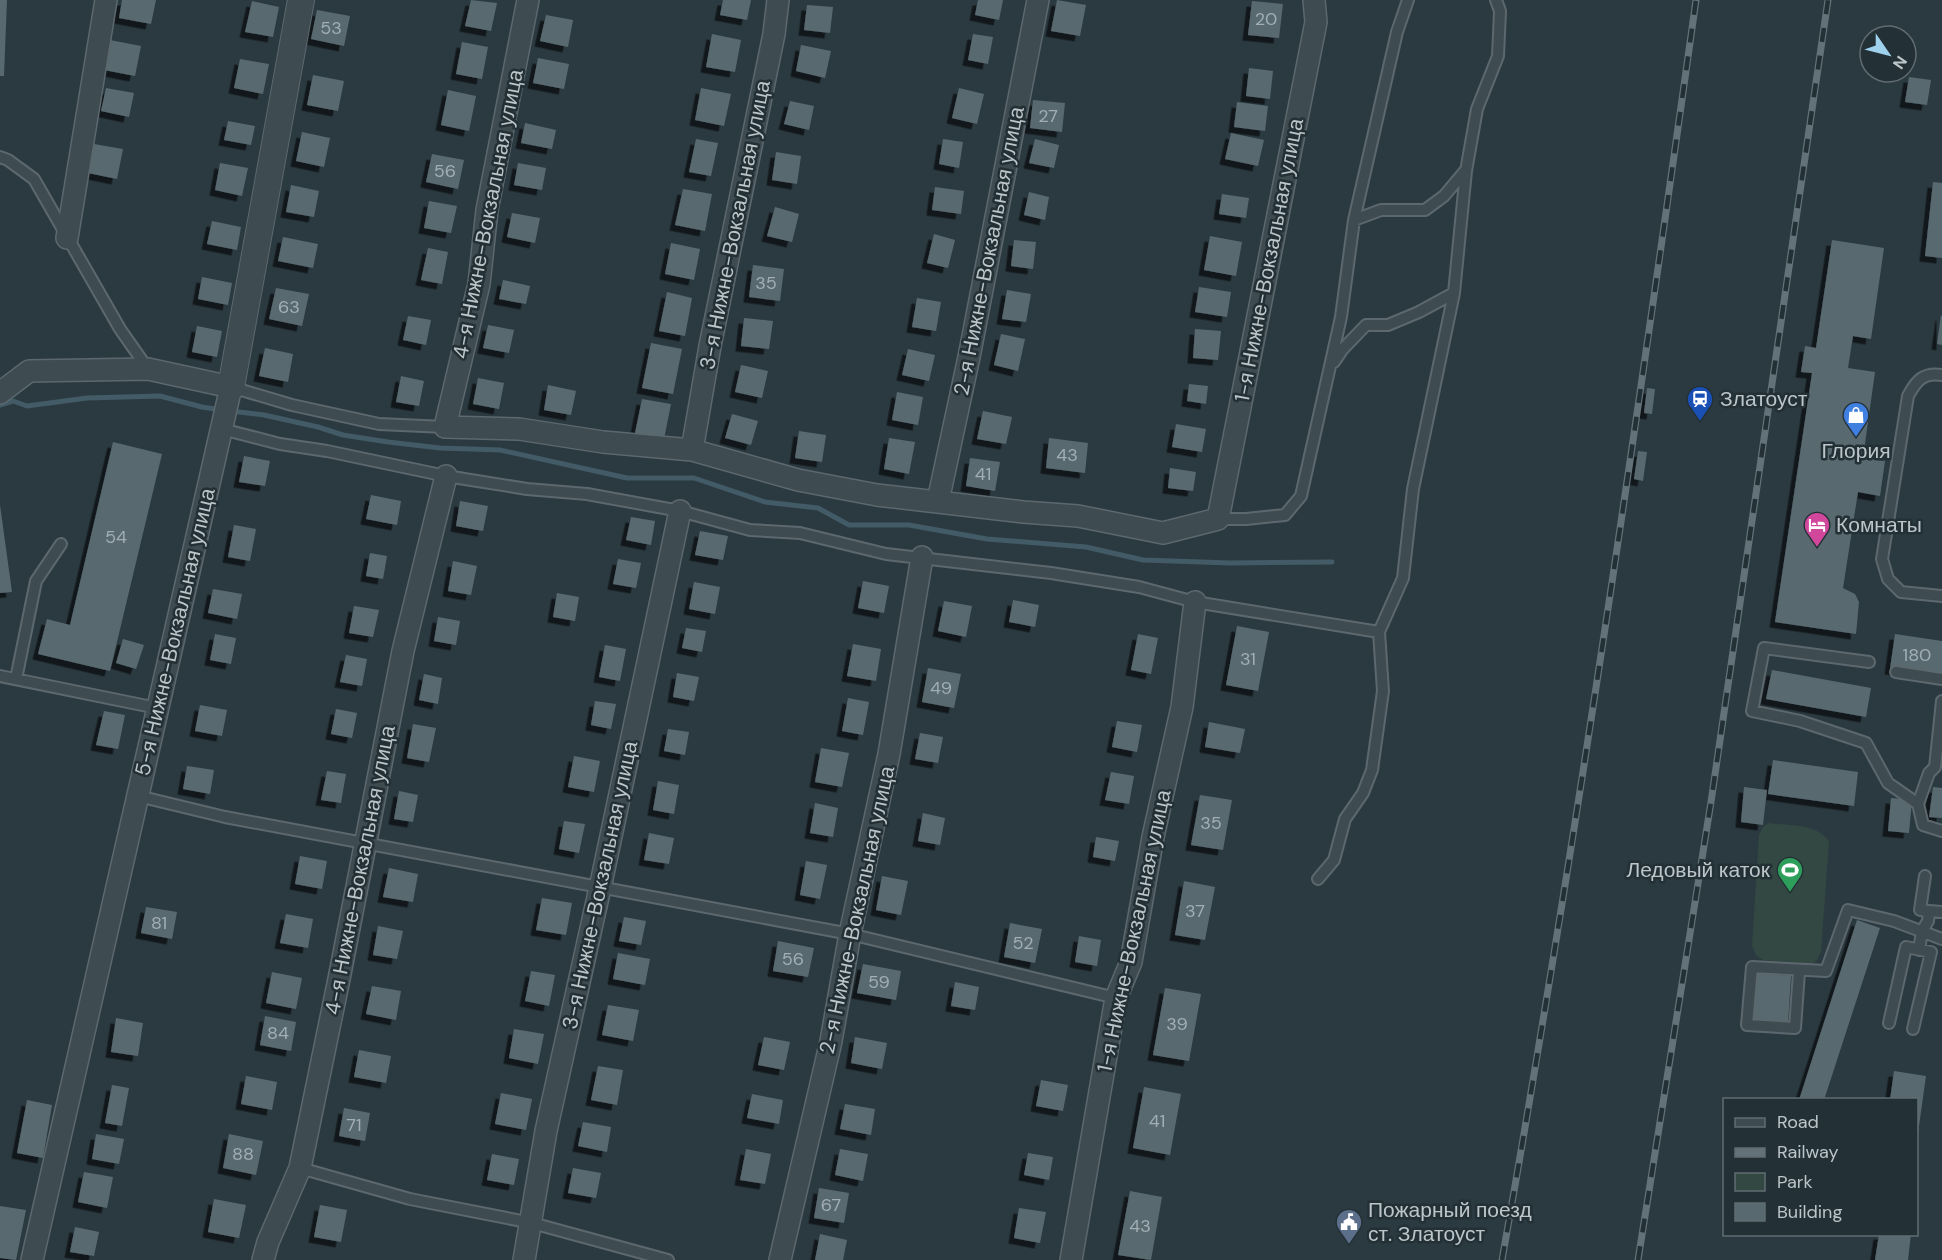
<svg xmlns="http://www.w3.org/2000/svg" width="1942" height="1260" font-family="'DM Sans',sans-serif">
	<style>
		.green { fill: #334842 }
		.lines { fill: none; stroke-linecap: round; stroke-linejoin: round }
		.stream { stroke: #425b66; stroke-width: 5 }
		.building { fill: #596970; filter: url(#shadow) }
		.service-casing { stroke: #5c686e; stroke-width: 14 }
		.minor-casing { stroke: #5c686e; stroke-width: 24 }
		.tertiary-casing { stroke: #5c686e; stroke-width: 28 }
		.service { stroke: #3e4b50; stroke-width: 10 }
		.minor { stroke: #3e4b50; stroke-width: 21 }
		.tertiary { stroke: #3e4b50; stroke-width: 26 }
		.rail-casing { stroke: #637279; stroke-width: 7 }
		.rail { stroke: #233036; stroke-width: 4.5; stroke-dasharray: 14; stroke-linecap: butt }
		.labels { text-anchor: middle; stroke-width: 5; stroke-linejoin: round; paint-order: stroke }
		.number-label { font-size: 18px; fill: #a2aeb4 }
		.street-label { font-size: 21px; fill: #bbc5ca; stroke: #233036 }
		.poi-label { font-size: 21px; fill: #bbc5ca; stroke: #233036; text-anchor: start }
	</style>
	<defs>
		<filter id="shadow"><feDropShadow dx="-5.5" dy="5.5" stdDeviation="0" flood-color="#0009"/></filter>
	</defs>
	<rect width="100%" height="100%" fill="#2b3a40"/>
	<!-- green -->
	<path class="green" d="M1769,823c20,3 47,0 60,18l-8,111 -4,8 -6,5 -48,-5 -7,-5 -4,-9 7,-111 4,-8z"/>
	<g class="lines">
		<!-- stream -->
		<path class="stream" d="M0,405l13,-4 14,5 60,-8 73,-2 42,11 19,3
			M230,411l34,4 54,12 25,8 45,7 52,6 60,2 127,28h67l71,24 53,6 31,17h60l78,14 99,8 57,13 87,3 102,-1"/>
	</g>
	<!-- building -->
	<path class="building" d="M0,0h7l-3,76h-4z
		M122,0h34l-5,24 -32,-6z
		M471,0l26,3 -6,28 -26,-5z
		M723,0h28l-4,20 -27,-5z
		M978,0h25l-4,20 -24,-5z
		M1057,0l29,5 -6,31 -29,-5z
		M252,1l27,6 -6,30 -28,-5z
		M1252,1l31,3 -4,34 -31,-3z
		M807,5l26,2 -3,26 -26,-3z
		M317,10l33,6 -6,30 -33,-7z
		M546,15l27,5 -5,27 -28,-6z
		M712,34l29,6 -6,32 -29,-5z
		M973,34l20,3 -5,27 -20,-4z
		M110,40l31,6 -6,30 -31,-6z
		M462,42l26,5 -6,32 -26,-5z
		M801,45l30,6 -6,27 -29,-7z
		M538,58l31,6 -5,25 -31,-6z
		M240,59l29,5 -6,30 -29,-6z
		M1249,68l24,3 -3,28 -24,-3z
		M313,75l31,6 -6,30 -31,-6z
		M1909,77l22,3 -4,25 -22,-3z
		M106,88l28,5 -5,24 -28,-6z
		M701,88l30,6 -7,32 -29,-6z
		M959,88l25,6 -7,30 -25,-6z
		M448,90l28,6 -7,35 -28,-6z
		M1033,100l32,3 -3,29 -32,-4z
		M790,101l24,5 -5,24 -25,-6z
		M1237,102l31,4 -3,25 -31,-4z
		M228,121l27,5 -4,19 -27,-5z
		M525,123l31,7 -4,19 -31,-6z
		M302,132l28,6 -6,29 -28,-6z
		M1231,133l33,7 -6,26 -33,-7z
		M696,139l22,4 -7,33 -22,-4z
		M943,139l20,3 -4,26 -20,-4z
		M1035,139l24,6 -5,23 -25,-5z
		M94,144l29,5 -6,30 -29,-6z
		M776,152l25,4 -4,28 -25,-4z
		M432,154l32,6 -6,29 -32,-7z
		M220,163l28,5 -6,28 -27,-6z
		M518,163l28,5 -4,22 -28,-5z
		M1933,182l9,1v75l-17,-2z
		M291,185l28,6 -5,26 -28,-5z
		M935,187l29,4 -3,23 -29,-4z
		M683,189l29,5 -7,37 -30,-6z
		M1029,192l20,5 -4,23 -21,-5z
		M1222,194l27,4 -3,20 -27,-4z
		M429,201l28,5 -6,27 -27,-5z
		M775,207l24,7 -7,28 -25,-6z
		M512,213l28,5 -5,25 -28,-6z
		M212,221l29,6 -4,23 -30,-6z
		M934,234l21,6 -7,28 -21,-5z
		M1210,236l32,6 -6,34 -32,-6z
		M283,237l35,7 -5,24 -35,-7z
		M1014,240l22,2 -3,27 -22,-3z
		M1832,240l52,8 -13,91 -18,-3 -5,32 27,4 -12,86 22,3 -5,35 -22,-4 -15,96 12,6 4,8 -3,32 -81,-12 37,-249 -11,-1 4,-26 11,2z
		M671,243l29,6 -6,31 -29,-6z
		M428,248l20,4 -6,32 -21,-4z
		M753,265l31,4 -4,32 -31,-4z
		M202,277l30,6 -4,22 -30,-6z
		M503,280l27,6 -4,18 -27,-5z
		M1199,287l32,5 -4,25 -32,-5z
		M276,288l33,6 -7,32 -33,-7z
		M1007,290l24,4 -5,28 -24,-3z
		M667,292l25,6 -7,38 -26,-5z
		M917,298l24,4 -5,29 -24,-4z
		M1941,315l1,1v29l-5,-1z
		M408,316l23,4 -5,25 -23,-5z
		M744,318l29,3 -4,28 -28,-3z
		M488,325l26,5 -5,23 -26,-5z
		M197,326l25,5 -5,26 -25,-5z
		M1195,329l26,2 -3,29 -25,-2z
		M1001,334l24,5 -7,32 -24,-6z
		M651,343l31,6 -9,45 -31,-6z
		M265,348l28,6 -5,28 -29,-6z
		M908,349l27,6 -6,26 -27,-6z
		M741,365l27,6 -6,27 -27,-6z
		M401,376l23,5 -5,25 -23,-4z
		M478,378l26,5 -5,26 -26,-5z
		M1189,384l19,2 -2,18 -19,-3z
		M548,385l28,6 -5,24 -27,-5z
		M1647,388l8,1 -3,25 -8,-1z
		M897,392l26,5 -5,28 -26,-5z
		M642,399l29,5 -7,35 -29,-6z
		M983,411l29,6 -6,27 -29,-5z
		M732,414l26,7 -7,24 -26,-7z
		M1176,424l30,5 -4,23 -30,-5z
		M799,431l27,4 -4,27 -27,-4z
		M889,438l26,4 -6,32 -25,-5z
		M1049,438l39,5 -3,30 -39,-5z
		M113,442l49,12 -52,217 -72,-17 9,-35 23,6z
		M1638,451l9,1 -4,29 -9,-2z
		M244,456l26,5 -5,25 -26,-4z
		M970,458l30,4 -5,29 -29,-5z
		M1170,468l26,4 -3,19 -25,-3z
		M371,495l30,6 -4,24 -31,-6z
		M460,501l28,5 -5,25 -27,-5z
		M0,505l12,87 -12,1z
		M631,517l24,4 -4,24 -25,-5z
		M234,525l22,4 -6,32 -22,-4z
		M700,531l28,5 -5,24 -28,-5z
		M370,553l17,3 -4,23 -17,-3z
		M618,559l23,4 -5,25 -23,-4z
		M453,561l24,5 -6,29 -23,-4z
		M863,581l26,5 -5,27 -26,-5z
		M694,582l26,5 -5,27 -26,-5z
		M213,589l29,5 -5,25 -29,-6z
		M557,593l22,4 -4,24 -22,-4z
		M1013,600l26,5 -4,22 -26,-5z
		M944,601l28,5 -6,31 -28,-6z
		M354,606l25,4 -6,27 -24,-4z
		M438,617l22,4 -4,24 -22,-4z
		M1237,626l32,6 -11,59 -32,-6z
		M686,628l20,3 -4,21 -20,-4z
		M215,634l21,4 -5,26 -21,-4z
		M1138,634l20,4 -7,36 -20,-4z
		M1895,634l47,7v35l-52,-7z
		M123,639l21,6 -8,24 -20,-6z
		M853,644l28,5 -5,32 -29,-5z
		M605,645l21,4 -6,32 -21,-4z
		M346,655l21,4 -5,27 -22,-4z
		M928,668l33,6 -7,34 -32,-6z
		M1772,670l99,18 -5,29 -100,-18z
		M677,673l22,4 -5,24 -21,-4z
		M424,674l18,4 -4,26 -19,-4z
		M848,698l21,4 -6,33 -21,-4z
		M595,701l21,3 -5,25 -20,-4z
		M200,705l27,5 -5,26 -27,-5z
		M336,709l21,4 -5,25 -21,-4z
		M104,711l21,4 -7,34 -22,-4z
		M1117,721l25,4 -5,27 -25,-5z
		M1209,722l36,7 -5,24 -35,-6z
		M413,724l23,4 -7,34 -22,-4z
		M668,729l21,3 -4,23 -21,-4z
		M920,733l23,4 -5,26 -23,-4z
		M821,748l28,5 -7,34 -27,-5z
		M574,756l26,5 -6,31 -26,-5z
		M1773,760l85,12 -4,34 -86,-12z
		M187,766l27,4 -4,24 -27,-5z
		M327,771l19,3 -5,29 -20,-3z
		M1111,772l23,4 -5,28 -24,-4z
		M658,781l21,4 -5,29 -21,-4z
		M1744,787l23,3 -4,35 -22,-3z
		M1933,787l9,1v30l-13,-1z
		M399,791l19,4 -5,27 -19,-3z
		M1200,795l32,5 -9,50 -32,-5z
		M1891,798l21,2 -3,33 -21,-2z
		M815,803l23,5 -5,29 -23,-4z
		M923,813l22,5 -5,27 -22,-4z
		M564,821l21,3 -6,29 -20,-4z
		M649,833l25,5 -5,26 -25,-4z
		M1096,837l23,4 -4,20 -22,-4z
		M300,856l27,5 -5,28 -27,-5z
		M806,861l21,4 -7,34 -20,-4z
		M389,868l29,6 -5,28 -30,-5z
		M882,876l26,5 -7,34 -25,-5z
		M1184,881l31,6 -10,53 -30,-5z
		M542,898l30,5 -6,32 -30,-5z
		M146,907l31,5 -5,27 -31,-6z
		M286,914l27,5 -5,29 -28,-5z
		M624,917l22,4 -5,24 -22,-4z
		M1857,920l23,8 -56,172h-25z
		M1010,923l32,6 -7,34 -31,-6z
		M378,926l25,5 -6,28 -24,-4z
		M1079,936l22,4 -4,26 -22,-4z
		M778,941l36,7 -6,29 -35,-6z
		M618,953l32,6 -5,26 -32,-6z
		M863,964l38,7 -5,29 -39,-7z
		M531,971l24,4 -6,31 -24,-5z
		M272,972l30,6 -6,31 -30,-6z
		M1756,973l35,3 -3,47 -36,-3z
		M955,982l24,5 -4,23 -24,-4z
		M372,986l29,5 -5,29 -30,-6z
		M1165,988l36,6 -12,67 -36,-6z
		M608,1005l31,5 -6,31 -31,-6z
		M265,1016l31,6 -5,29 -31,-6z
		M116,1018l27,5 -5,33 -27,-4z
		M514,1029l30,5 -6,30 -29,-6z
		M764,1037l26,5 -6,28 -26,-5z
		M855,1037l32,6 -5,26 -31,-6z
		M359,1050l32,6 -5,27 -32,-6z
		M598,1066l25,4 -6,35 -26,-5z
		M1894,1071l32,5 -8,57 -2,-33h-26z
		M246,1076l31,6 -5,28 -31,-6z
		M1041,1080l27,5 -5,26 -27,-5z
		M112,1085l17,3 -7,38 -17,-3z
		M1144,1087l37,7 -11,61 -37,-7z
		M501,1093l31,6 -6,31 -31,-6z
		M752,1094l31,6 -4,24 -32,-6z
		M27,1100l25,5 -9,53 -26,-5z
		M845,1104l30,5 -4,26 -31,-6z
		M344,1108l26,5 -5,28 -26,-5z
		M583,1122l28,5 -4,25 -29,-6z
		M96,1134l28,5 -5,25 -27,-5z
		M229,1134l34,7 -7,34 -33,-7z
		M746,1149l25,5 -6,30 -25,-4z
		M840,1149l28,5 -5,27 -28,-6z
		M1028,1153l25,4 -4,23 -25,-5z
		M492,1154l27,5 -5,26 -27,-5z
		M573,1168l28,5 -5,25 -28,-5z
		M84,1172l29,5 -6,31 -29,-6z
		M819,1188l30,5 -5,30 -30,-5z
		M1130,1191l32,6 -11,63 -33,-5z
		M214,1199l32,6 -7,33 -31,-6z
		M320,1205l27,5 -6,32 -27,-5z
		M0,1206l26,4 -10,50 -16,-2z
		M1019,1208l27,4 -6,31 -26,-5z
		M75,1227l24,5 -5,24 -24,-4z
		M820,1234l27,6 -4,20h-28z
		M1879,1234h32l-3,26h-33z"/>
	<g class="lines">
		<!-- service casing -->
		<g class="service-casing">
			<path id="service" d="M0,157l8,3 26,19 86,150 28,40
				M1354,220l27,-10h44l19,-14 21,-25
				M1334,362l8,-12 24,-25h22l31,-13 35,-19
				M1942,375c-19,-3 -26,6 -34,21l-26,163 6,20 13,13 41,4
				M231,387l61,18 87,19 66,3
				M222,429l58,15 47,7 119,25 81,13 60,5 93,17 70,19 50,3 86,21 165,19 88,14 56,15 184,30
				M1218,519h28l39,-4 16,-19 40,-179 13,-97 43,-188 11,-32
				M1869,662l-105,-14 -12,63 48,10 66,22 22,40 30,21 5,21 19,6
				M1896,672l46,7
				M0,676l157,32
				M16,679l20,-98 25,-37
				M138,796l87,21 625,117 266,64
				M1918,804l11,-31 6,-6 7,-66
				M1318,879l16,-19 11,-41 18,-26 9,-23 11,-79 -4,-59 24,-54 10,-89 41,-196 12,-122 11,-62 21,-53 2,-45 -4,-11
				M1929,911l13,1
				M1919,950l3,-19 6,-10 1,-10 -9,-1 5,-34
				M1799,972l-4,56 -48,-3 5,-58 74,4 22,-61 46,11 48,18
				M1889,1023l17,-76 25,5 -18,77
				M300,1168l110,31 122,24 136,37"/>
		</g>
		<!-- minor casing -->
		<g class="minor-casing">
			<path id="minor" d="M528,0l-41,210 -8,74 -34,143 74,2 84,13 89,8 106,30 79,15 146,17 55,4 85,17 55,-14 98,-497 -2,-22
				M67,238l39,-238
				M0,393l29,-22 119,-2 83,18 -199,873
				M692,450l18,-104 64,-312 4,-34
				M938,501l31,-144 69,-357
				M263,1260l5,-18 32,-74 39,-189 64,-328 43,-175
				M524,1260l22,-129 54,-243 80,-377
				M780,1260l51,-219 19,-107 39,-180 33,-197
				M1071,1260l45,-262 15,-36 22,-125 29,-130 13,-105"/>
		</g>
		<!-- tertiary casing -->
		<g class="tertiary-casing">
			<path id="tertiary" d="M231,387l70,-387"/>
		</g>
		<!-- service -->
		<use href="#service" class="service"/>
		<!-- minor -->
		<use href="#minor" class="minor"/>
		<!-- tertiary -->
		<use href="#tertiary" class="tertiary"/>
		<!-- rail casing -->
		<g class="rail-casing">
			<path id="rail" d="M1502,1260c74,-418 135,-839 194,-1260
				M1638,1260l73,-458 117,-802"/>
		</g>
		<!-- rail -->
		<use href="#rail" class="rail"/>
	</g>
	<!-- icons -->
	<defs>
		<g id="station-pin" transform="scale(1.35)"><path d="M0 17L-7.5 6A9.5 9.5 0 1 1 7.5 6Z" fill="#1a4fb4" stroke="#233036"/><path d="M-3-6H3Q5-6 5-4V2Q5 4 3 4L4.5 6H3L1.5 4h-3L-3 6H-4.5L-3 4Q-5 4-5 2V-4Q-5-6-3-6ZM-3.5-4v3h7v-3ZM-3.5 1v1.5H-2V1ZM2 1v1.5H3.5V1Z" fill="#fff"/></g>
		<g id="shop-pin" transform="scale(1.35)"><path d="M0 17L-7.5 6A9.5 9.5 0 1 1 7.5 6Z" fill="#3f7fe0" stroke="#233036"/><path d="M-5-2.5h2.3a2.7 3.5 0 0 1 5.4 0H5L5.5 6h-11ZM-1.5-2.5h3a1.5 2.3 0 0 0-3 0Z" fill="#fff"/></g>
		<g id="hotel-pin" transform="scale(1.35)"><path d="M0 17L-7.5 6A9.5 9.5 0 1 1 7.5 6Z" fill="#d1479c" stroke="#233036"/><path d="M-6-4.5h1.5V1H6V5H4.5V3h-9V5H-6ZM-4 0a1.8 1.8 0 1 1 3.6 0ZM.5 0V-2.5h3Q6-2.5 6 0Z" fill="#fff"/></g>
		<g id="stadium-pin" transform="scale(1.35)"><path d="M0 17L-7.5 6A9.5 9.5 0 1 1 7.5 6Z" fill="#2e9e5b" stroke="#233036"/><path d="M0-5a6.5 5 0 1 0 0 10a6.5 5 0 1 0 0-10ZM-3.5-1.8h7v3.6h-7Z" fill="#fff"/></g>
		<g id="civic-pin" transform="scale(1.35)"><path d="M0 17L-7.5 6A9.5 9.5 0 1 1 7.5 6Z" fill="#5c6f8a" stroke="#233036"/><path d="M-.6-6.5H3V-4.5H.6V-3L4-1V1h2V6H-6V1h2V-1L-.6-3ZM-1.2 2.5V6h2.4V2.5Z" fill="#fff"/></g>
	</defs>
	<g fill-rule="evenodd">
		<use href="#station-pin" x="1700" y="399"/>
		<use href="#shop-pin" x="1856" y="415"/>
		<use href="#hotel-pin" x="1817" y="525"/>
		<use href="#stadium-pin" x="1790" y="870"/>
		<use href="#civic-pin" x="1349" y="1222"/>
	</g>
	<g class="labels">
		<!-- number labels -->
		<g class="number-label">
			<text x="1266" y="25">20</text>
			<text x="331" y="34">53</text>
			<text x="1048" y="122">27</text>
			<text x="445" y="177">56</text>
			<text x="766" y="289">35</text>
			<text x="289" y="313">63</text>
			<text x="1067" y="461">43</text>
			<text x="983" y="480">41</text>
			<text x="116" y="543">54</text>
			<text x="1917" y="661">180</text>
			<text x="1248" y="665">31</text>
			<text x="941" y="694">49</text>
			<text x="1211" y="829">35</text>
			<text x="1195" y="917">37</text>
			<text x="159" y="929">81</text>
			<text x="1023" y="949">52</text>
			<text x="793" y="965">56</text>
			<text x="879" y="988">59</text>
			<text x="1177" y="1030">39</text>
			<text x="278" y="1039">84</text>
			<text x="1157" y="1127">41</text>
			<text x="354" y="1131">71</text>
			<text x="243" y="1160">88</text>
			<text x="831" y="1211">67</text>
			<text x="1140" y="1232">43</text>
		</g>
		<!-- street labels -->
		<g class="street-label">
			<text transform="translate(488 214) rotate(-79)" y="7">4-я Нижне-Вокзальная улица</text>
			<text transform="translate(735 225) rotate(-79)" y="7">3-я Нижне-Вокзальная улица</text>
			<text transform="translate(989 251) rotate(-79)" y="7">2-я Нижне-Вокзальная улица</text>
			<text transform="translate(1269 260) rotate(-79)" y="7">1-я Нижне-Вокзальная улица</text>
			<text transform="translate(175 632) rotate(-77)" y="7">5-я Нижне-Вокзальная улица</text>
			<text transform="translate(360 870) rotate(-79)" y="7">4-я Нижне-Вокзальная улица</text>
			<text transform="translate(600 885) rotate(-78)" y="7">3-я Нижне-Вокзальная улица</text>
			<text transform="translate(857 910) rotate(-78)" y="7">2-я Нижне-Вокзальная улица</text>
			<text transform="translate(1134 931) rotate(-78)" y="7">1-я Нижне-Вокзальная улица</text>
		</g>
		<!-- poi labels -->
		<g class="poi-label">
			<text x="1720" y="406">Златоуст</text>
			<text x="1856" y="458" text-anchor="middle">Глория</text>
			<text x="1836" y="532">Комнаты</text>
			<text x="1770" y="877" text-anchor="end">Ледовый каток</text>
			<text x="1368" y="1217">Пожарный поезд<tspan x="1368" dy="24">ст. Златоуст</tspan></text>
		</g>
	</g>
	<!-- legend -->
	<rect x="1723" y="1098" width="195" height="138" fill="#233036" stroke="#606c71" stroke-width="1.5"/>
	<rect x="1735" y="1118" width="30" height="9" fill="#3e4b50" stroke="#606c71" stroke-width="1.5"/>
	<text x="1777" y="1128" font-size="18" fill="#bbc5ca">Road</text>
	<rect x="1735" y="1148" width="30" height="9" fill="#637279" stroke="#606c71" stroke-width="1.5"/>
	<text x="1777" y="1158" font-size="18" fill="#bbc5ca">Railway</text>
	<rect x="1735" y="1173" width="30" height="18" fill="#334842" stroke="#606c71" stroke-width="1.5"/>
	<text x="1777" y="1188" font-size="18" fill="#bbc5ca">Park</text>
	<rect x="1735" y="1203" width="30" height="18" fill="#596970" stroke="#606c71" stroke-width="1.5"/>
	<text x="1777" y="1218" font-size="18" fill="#bbc5ca">Building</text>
	<!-- north arrow -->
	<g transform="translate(1888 54) rotate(125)"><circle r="28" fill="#233036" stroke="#606c71" stroke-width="1.5"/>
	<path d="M0-4.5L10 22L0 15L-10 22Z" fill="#9ed1ec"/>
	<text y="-9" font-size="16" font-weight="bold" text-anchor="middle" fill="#bbc5ca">N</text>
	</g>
</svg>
